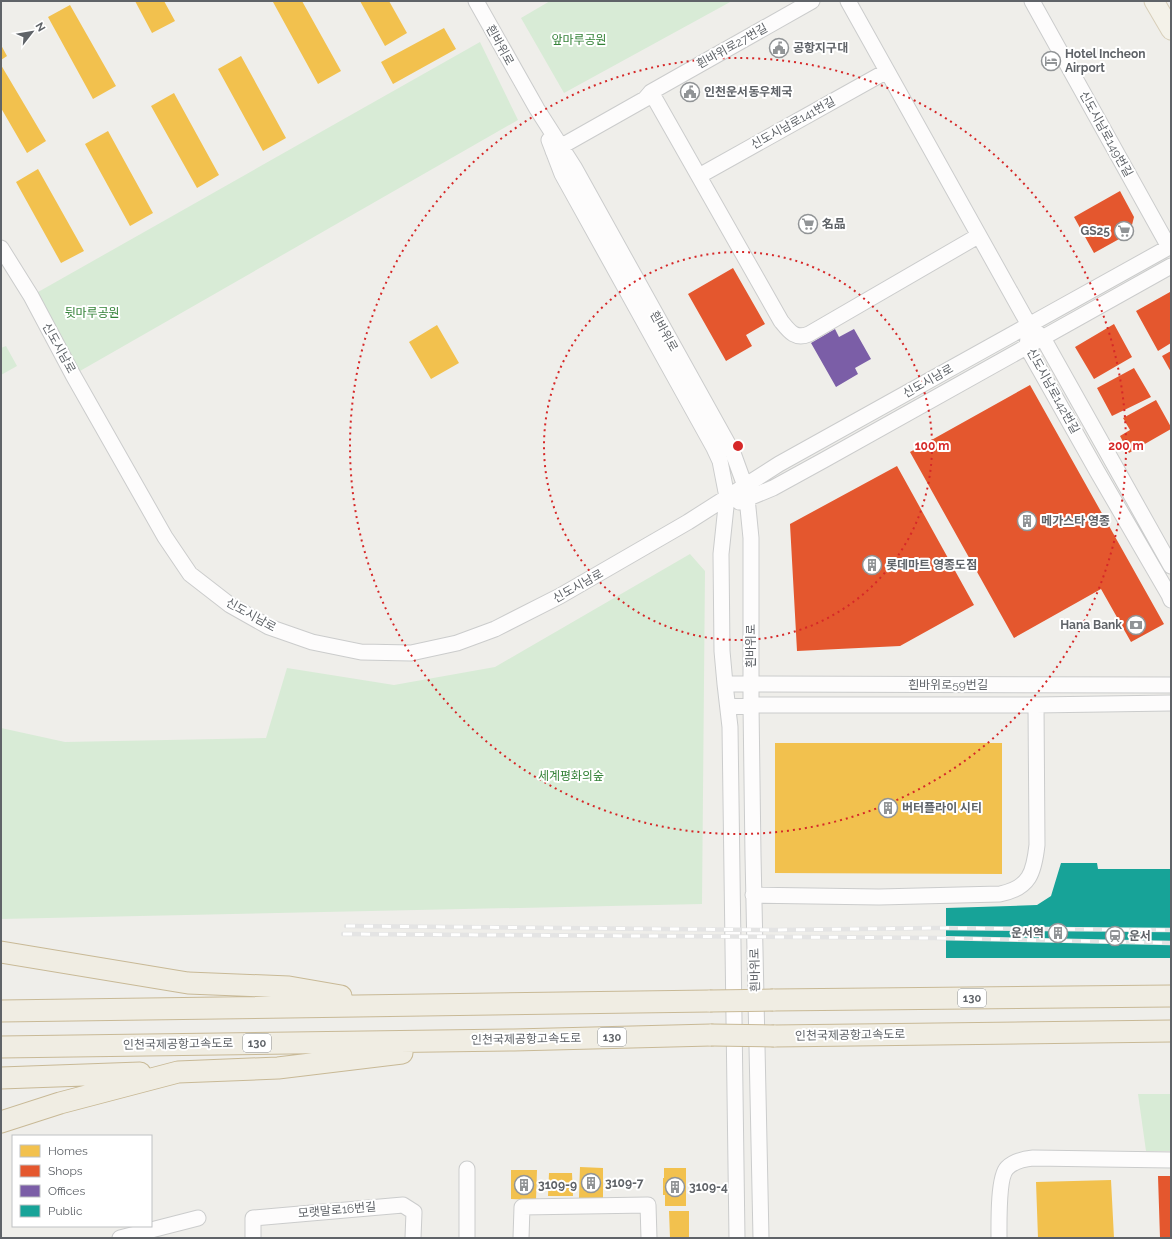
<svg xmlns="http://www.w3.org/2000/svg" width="1172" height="1239" font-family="Raleway,'Noto Sans KR',sans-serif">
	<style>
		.green { fill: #d8ebd6 }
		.homes { fill: #f2c14e }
		.shops { fill: #e4572e }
		.offices { fill: #7b5ea7 }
		.public { fill: #17a398 }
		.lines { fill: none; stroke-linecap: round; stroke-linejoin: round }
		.minor-casing { stroke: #cbcccc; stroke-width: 17 }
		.major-casing { stroke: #d7ceb8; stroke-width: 21 }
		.highway-casing { stroke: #c8b996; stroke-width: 23 }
		.minor { stroke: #fdfcfc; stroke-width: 15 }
		.major { stroke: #f4f2e9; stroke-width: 19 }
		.highway { stroke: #f0ede3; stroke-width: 21 }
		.rail-casing { stroke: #e4e4e4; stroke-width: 4.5 }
		.rail { stroke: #fff; stroke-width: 3; stroke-dasharray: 9; stroke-linecap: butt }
		.highway-bridge-casing { stroke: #c8b996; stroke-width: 23; stroke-linecap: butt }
		.highway-bridge { stroke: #f0ede3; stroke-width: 21 }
		.ring { fill: none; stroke: #d62828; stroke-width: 2; stroke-dasharray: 2 4 }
		.labels { text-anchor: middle; stroke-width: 4; stroke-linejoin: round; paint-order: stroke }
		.shield { fill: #fff; stroke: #8f9295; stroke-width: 1 }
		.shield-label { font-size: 11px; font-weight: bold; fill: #5f6368 }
		.park-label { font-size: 12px; fill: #348238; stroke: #fff }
		.street-label { font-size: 12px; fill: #5f6368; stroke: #fff }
		.poi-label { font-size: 12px; font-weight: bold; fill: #5f6368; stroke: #fff; text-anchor: start }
		.centre { fill: #d62828; stroke: #fff; stroke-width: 2 }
		.ring-label { font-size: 12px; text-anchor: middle; font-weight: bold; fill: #d62828; stroke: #fff; stroke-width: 4; stroke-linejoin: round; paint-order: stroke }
	</style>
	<rect width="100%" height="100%" fill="#efeeea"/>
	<!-- green -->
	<path class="green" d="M550,1h182l-168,92 -43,-75z
		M480,42l38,78 -445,255 -42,-79z
		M6,346l11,20 -16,9v-27z
		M690,554l15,17 -3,333 -701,15v-191l64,14 201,-4 21,-70 107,17 101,-18z
		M1138,1094h33v57h-25z"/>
	<!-- homes -->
	<path class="homes" d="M135,1h29l11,20 -23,12z
		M274,1h28l39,70 -23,13 -45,-82z
		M360,1h29l18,32 -22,13z
		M70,5l46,81 -23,13 -45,-82z
		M444,28l12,21 -63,35 -12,-22z
		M1,45l6,11 -6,4z
		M241,56l45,82 -23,13 -45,-82z
		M1,65l45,76 -19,12 -26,-45z
		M174,93l45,82 -22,13 -46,-82z
		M108,131l45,82 -23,13 -45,-82z
		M38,169l46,82 -23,12 -45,-81z
		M437,325l22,38 -28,16 -22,-37z
		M775,743h227v131l-227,-1z
		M580,1167l23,1v31l-24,-1z
		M664,1168h22v38h-21v-11h-2v-17h1z
		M511,1170h26l-1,30 -25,-1z
		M549,1173h23l1,23h-25z
		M1111,1180l3,58h-76l-2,-56z
		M669,1211h20v27h-19z"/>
	<!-- shops -->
	<path class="shops" d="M1120,191l14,26 -4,16 -36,20 -20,-36z
		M733,268l32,56 -19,11 6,11 -26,15 -38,-67z
		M1170,292l1,1v50l-13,8 -22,-40z
		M1114,324l18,33 -38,22 -19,-32z
		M1171,351v21l-9,-16z
		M1134,368l17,29 -39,19 -15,-28z
		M1030,385l134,239 -33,18 -30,-53 -87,49 -104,-186z
		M1156,400l15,27v2l-42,24 -9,-17 10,-6 -7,-12z
		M897,466l77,139 -74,41 -103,5 -7,-127z
		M1158,1176h13v62h-11z"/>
	<!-- offices -->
	<path class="offices" d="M835,329l4,8 15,-8 17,30 -16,9 3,6 -22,13 -25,-44z"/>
	<!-- public -->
	<path class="public" d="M1061,863h36l1,6h73v89h-225v-50l91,-3 14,-9z"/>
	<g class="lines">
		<!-- minor casing -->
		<g class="minor-casing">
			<path id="minor" d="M476,1l61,108 37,58 159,286 12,33 2,12 4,40v167l2,150 8,383
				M848,1l181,324 14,13 128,228
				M1032,1l137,246
				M651,92l130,229c8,10 14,19 28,13l169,-98
				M549,140l13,34 152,274 6,13 7,36 -6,57 1,97 3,33 5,43 7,511
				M553,151l92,-52 6,-7 161,-91
				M699,176l188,-105
				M1,248l30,48 42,79 92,162 25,37 40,31 39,22 43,15 49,10 50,1 46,-10 38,-14 65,-33 128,-74 91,-58 392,-218
				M1028,338l-1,9 70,124 72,124 2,5
				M739,502l34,-14 51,-28 347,-194
				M725,684l446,1
				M728,707l23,-2h285l135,-2
				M753,895l126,2 121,-3c30,-6 34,-22 37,-49l-1,-140
				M120,1238l78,-20
				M253,1238v-20l150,-13 11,7 -1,26
				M467,1238v-69
				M521,1238l1,-31 126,-2 1,33
				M999,1238c0,-14 -1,-61 8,-70 7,-7 16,-9 26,-10l138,2"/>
		</g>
		<!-- major casing -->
		<g class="major-casing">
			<path id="major" d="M1154,1l17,29"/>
		</g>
		<!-- highway casing -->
		<g class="highway-casing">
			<path id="highway" d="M1,952l187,31 101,4 52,9
				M773,1000l398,-4
				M1,1011l709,-10
				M774,1036l397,-5
				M1,1047l513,-7 197,-5
				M1,1078l139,-5
				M1,1122l59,-19 118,-31 100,-4 124,-15"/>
		</g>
		<!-- minor -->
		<use href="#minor" class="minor"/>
		<!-- major -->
		<use href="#major" class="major"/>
		<!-- highway -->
		<use href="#highway" class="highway"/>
		<!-- rail casing -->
		<g class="rail-casing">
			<path id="rail" d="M346,926l430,4 160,-2 235,2
				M343,934l593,4 235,5"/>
		</g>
		<!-- rail -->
		<use href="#rail" class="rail"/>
		<!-- highway-bridge casing -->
		<g class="highway-bridge-casing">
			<path id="highway-bridge" d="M710,1001l63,-1
				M711,1035l63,1"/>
		</g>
		<!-- highway-bridge -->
		<use href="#highway-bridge" class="highway-bridge"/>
	</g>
	<!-- distance rings -->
	<g class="ring">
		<circle cx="738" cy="446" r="194"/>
		<circle cx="738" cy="446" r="388"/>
	</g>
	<!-- icons -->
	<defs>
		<g id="civic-ring" transform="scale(1)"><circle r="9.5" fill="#fff" stroke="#919496" stroke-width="1.5"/><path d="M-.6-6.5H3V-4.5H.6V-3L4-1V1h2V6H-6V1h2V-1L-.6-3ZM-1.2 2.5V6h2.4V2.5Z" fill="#919496"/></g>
		<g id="hotel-ring" transform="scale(1)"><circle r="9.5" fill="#fff" stroke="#919496" stroke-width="1.5"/><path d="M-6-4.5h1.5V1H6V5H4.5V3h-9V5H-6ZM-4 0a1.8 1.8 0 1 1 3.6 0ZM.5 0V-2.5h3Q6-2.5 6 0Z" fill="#919496"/></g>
		<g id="supermarket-ring" transform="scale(1)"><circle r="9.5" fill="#fff" stroke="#919496" stroke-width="1.5"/><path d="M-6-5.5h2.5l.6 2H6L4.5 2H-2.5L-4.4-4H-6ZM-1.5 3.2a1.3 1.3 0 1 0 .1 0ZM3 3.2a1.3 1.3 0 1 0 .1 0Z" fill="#919496"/></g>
		<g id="building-ring" transform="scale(1)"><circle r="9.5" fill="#fff" stroke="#919496" stroke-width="1.5"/><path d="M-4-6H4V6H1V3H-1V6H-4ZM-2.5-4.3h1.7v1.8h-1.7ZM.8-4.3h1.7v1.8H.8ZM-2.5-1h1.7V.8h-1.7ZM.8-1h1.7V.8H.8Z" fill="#919496"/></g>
		<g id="bank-ring" transform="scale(1)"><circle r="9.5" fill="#fff" stroke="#919496" stroke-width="1.5"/><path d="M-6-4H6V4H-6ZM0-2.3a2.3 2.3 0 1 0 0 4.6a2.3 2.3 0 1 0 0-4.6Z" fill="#919496"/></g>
		<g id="station-ring" transform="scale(1)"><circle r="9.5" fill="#fff" stroke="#919496" stroke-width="1.5"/><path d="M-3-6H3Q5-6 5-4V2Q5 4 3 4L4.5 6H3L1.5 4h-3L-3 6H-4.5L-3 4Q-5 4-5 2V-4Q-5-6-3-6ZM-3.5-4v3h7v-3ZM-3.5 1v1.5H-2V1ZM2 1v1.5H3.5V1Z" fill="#919496"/></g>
	</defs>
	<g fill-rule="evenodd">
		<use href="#civic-ring" x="779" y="48"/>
		<use href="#hotel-ring" x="1051" y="61"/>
		<use href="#civic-ring" x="690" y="92"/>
		<use href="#supermarket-ring" x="808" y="224"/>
		<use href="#supermarket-ring" x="1124" y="231"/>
		<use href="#building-ring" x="1027" y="521"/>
		<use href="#building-ring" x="872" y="565"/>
		<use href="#bank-ring" x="1136" y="625"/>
		<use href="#building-ring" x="888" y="808"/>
		<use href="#building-ring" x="1058" y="933"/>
		<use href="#station-ring" x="1115" y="936"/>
		<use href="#building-ring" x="591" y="1183"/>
		<use href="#building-ring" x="524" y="1185"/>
		<use href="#building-ring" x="675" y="1187"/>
	</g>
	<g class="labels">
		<!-- shield labels -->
		<g class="shield">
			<rect x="958" y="989" width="28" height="18" rx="3"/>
			<rect x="598" y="1028" width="28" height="18" rx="3"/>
			<rect x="243" y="1034" width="28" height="18" rx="3"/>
		</g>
		<g class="shield-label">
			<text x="972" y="1002">130</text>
			<text x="612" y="1041">130</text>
			<text x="257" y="1047">130</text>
		</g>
		<!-- park labels -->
		<g class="park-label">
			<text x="579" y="44">앞마루공원</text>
			<text x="92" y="317">뒷마루공원</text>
			<text x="571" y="780">세계평화의숲</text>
		</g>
		<!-- street labels -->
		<g class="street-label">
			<text transform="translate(500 45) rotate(61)" y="4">흰바위로</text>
			<text transform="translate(732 46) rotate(-29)" y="4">흰바위로27번길</text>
			<text transform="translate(793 123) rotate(-29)" y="4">신도시남로141번길</text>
			<text transform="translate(1106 134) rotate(61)" y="4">신도시남로149번길</text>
			<text transform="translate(664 331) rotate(61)" y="4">흰바위로</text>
			<text transform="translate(59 348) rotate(61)" y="4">신도시남로</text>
			<text transform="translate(928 381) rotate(-29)" y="4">신도시남로</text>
			<text transform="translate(1053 391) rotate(61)" y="4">신도시남로142번길</text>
			<text transform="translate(578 586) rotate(-29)" y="4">신도시남로</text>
			<text transform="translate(251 615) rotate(29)" y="4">신도시남로</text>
			<text transform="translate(751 646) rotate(-90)" y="4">흰바위로</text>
			<text x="948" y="689">흰바위로59번길</text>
			<text transform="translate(755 970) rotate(-91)" y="4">흰바위로</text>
			<text transform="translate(850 1035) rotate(-1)" y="4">인천국제공항고속도로</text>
			<text transform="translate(526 1039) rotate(-1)" y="4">인천국제공항고속도로</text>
			<text transform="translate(178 1044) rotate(-1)" y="4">인천국제공항고속도로</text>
			<text transform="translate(337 1210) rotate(-5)" y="4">모랫말로16번길</text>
		</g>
		<!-- poi labels -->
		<g class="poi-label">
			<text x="793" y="52">공항지구대</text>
			<text x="1065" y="58">Hotel Incheon<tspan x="1065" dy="14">Airport</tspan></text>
			<text x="704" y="96">인천운서동우체국</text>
			<text x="822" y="228">名品</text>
			<text x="1110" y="235" text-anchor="end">GS25</text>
			<text x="1041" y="525">메가스타 영종</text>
			<text x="886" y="569">롯데마트 영종도점</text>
			<text x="1122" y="629" text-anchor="end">Hana Bank</text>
			<text x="902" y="812">버터플라이 시티</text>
			<text x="1044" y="937" text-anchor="end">운서역</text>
			<text x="1129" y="940">운서</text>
			<text x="605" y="1187">3109-7</text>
			<text x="538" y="1189">3109-9</text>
			<text x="689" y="1191">3109-4</text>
		</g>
	</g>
	<circle cx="738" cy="446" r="6" class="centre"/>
	<g class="ring-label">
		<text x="932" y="450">100 m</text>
		<text x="1126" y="450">200 m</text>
	</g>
	<!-- border -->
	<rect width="1172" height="1239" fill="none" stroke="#5f6368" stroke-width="4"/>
	<!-- legend -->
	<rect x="12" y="1135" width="140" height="92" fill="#ffffff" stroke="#bfc1c3"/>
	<rect x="20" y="1145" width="20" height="12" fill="#f2c14e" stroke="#bfc1c3"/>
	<text x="48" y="1155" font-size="12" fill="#5f6368">Homes</text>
	<rect x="20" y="1165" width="20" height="12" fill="#e4572e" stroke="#bfc1c3"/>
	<text x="48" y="1175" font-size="12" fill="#5f6368">Shops</text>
	<rect x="20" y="1185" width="20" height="12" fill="#7b5ea7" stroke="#bfc1c3"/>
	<text x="48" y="1195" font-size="12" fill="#5f6368">Offices</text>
	<rect x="20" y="1205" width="20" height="12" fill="#17a398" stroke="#bfc1c3"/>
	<text x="48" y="1215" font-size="12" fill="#5f6368">Public</text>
	<!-- north arrow -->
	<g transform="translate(32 32) rotate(59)" stroke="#ffffff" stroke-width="3" paint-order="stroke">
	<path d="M0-3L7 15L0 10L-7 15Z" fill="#5f6368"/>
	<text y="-6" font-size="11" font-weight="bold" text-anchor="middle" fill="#5f6368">N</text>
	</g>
</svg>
